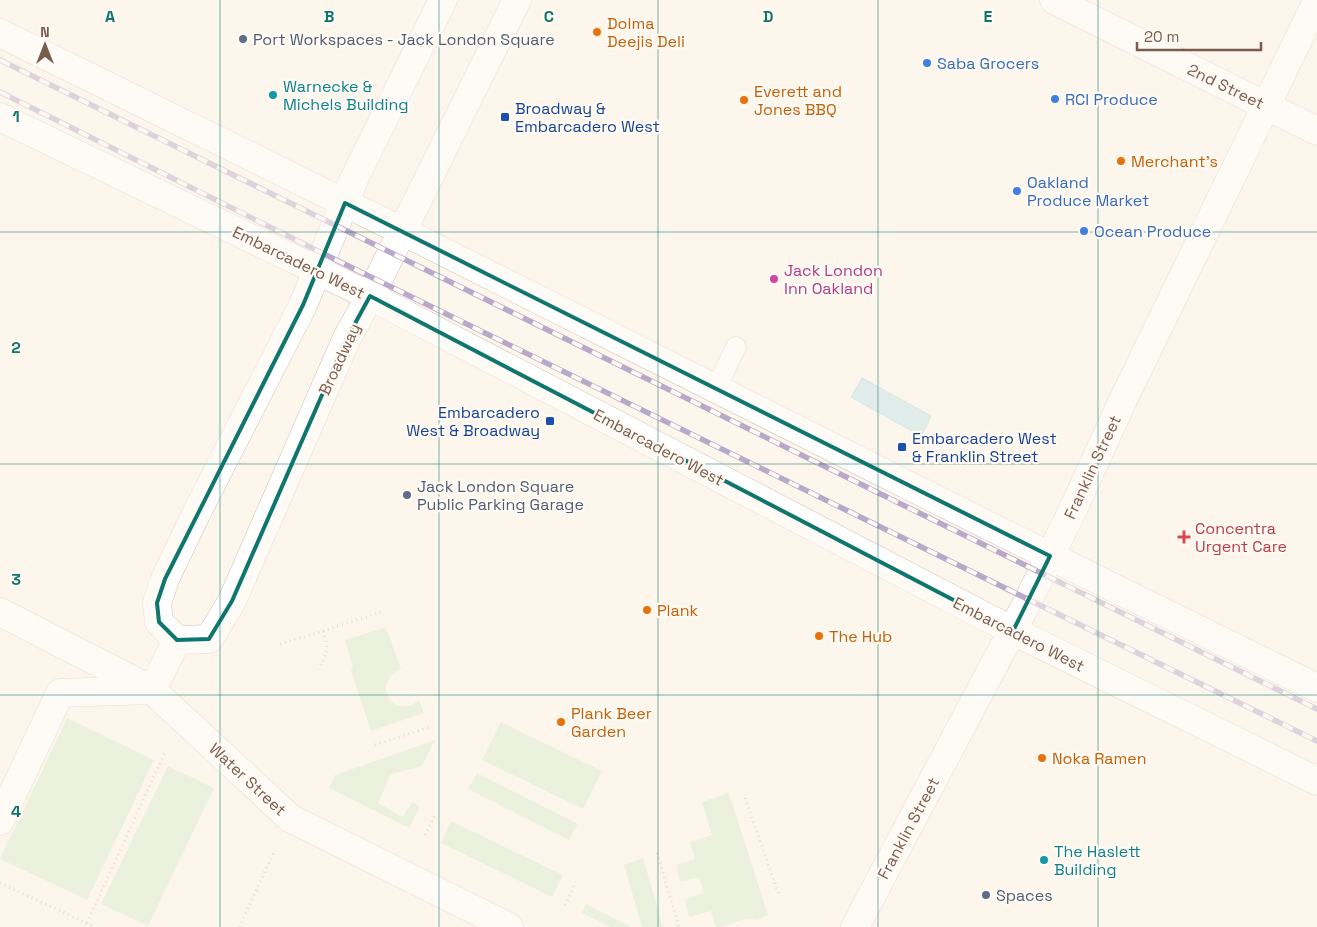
<svg xmlns="http://www.w3.org/2000/svg" width="1317" height="927" font-family="'Space Grotesk',sans-serif">
	<style>
		.green { fill: #d8ecc9 }
		.water { fill: #bfe3e8; stroke: #a5d3da }
		.lines { fill: none; stroke-linecap: round; stroke-linejoin: round }
		.lane-casing { stroke: #d1beb0; stroke-width: 21 }
		.street-casing { stroke: #d1beb0; stroke-width: 29 }
		.secondary-casing { stroke: #d6c0b0; stroke-width: 29 }
		.path { stroke: #d9b8a5; stroke-width: 3; stroke-dasharray: 1 4; stroke-linecap: butt }
		.lane { stroke: #fff; stroke-width: 20 }
		.street { stroke: #fff; stroke-width: 28 }
		.secondary { stroke: #fff; stroke-width: 28 }
		.rail-casing { stroke: #b9a8c9; stroke-width: 5.5 }
		.rail { stroke: #fffaf3; stroke-width: 4; stroke-dasharray: 11; stroke-linecap: butt }
		.marked { fill: none; stroke: #0f766e; stroke-width: 4; stroke-linejoin: round }
		.grid { fill: none; stroke: #0f766e; stroke-width: 1; stroke-opacity: 0.55 }
		.food-dot { fill: #e8710a; stroke: #fffaf3; stroke-width: 2 }
		.service-dot { fill: #5c6f8a; stroke: #fffaf3; stroke-width: 2 }
		.shop-dot { fill: #3f7fe0; stroke: #fffaf3; stroke-width: 2 }
		.culture-dot { fill: #0f9aa8; stroke: #fffaf3; stroke-width: 2 }
		.transit-dot { fill: #1a4fb4; stroke: #fffaf3; stroke-width: 2 }
		.hotel-dot { fill: #d1479c; stroke: #fffaf3; stroke-width: 2 }
		.health-dot { fill: #e0444e; stroke: #fffaf3; stroke-width: 2 }
		.labels { text-anchor: middle; stroke-width: 4.5; stroke-linejoin: round; paint-order: stroke }
		.food-label { font-size: 16px; fill: #c56008; stroke: #fffaf3; text-anchor: start }
		.service-label { font-size: 16px; fill: #4e5e75; stroke: #fffaf3; text-anchor: start }
		.shop-label { font-size: 16px; fill: #366cbe; stroke: #fffaf3; text-anchor: start }
		.culture-label { font-size: 16px; fill: #0d838f; stroke: #fffaf3; text-anchor: start }
		.street-label { font-size: 16px; fill: #7a5c4d; stroke: #fffaf3 }
		.transit-label { font-size: 16px; fill: #164399; stroke: #fffaf3; text-anchor: start }
		.hotel-label { font-size: 16px; fill: #b23c85; stroke: #fffaf3; text-anchor: start }
		.health-label { font-size: 16px; fill: #be3a42; stroke: #fffaf3; text-anchor: start }
		.grid-label { font-size: 16px; text-anchor: middle; font-weight: bold; fill: #0f766e; stroke: #fffaf3; stroke-width: 4.5; stroke-linejoin: round; paint-order: stroke }
	</style>
	<rect width="100%" height="100%" fill="#fdf6ec"/>
	<!-- green -->
	<path class="green" d="M386,627l15,42c-31,13 -8,53 18,31l5,13 -53,18 -20,-60 2,-4 -8,-27z
		M67,718l87,42 -67,140 -87,-41z
		M501,722l101,49 -19,38 -101,-49z
		M435,740l-13,26 -31,8 -13,29 25,14 9,-15 8,4 -11,22 -80,-40 6,-13z
		M168,766l46,22 -66,138 -47,-22z
		M477,773l101,51 -9,16 -101,-51z
		M729,793l39,122 -11,5 -12,-1 -24,8h-5l-5,-16 -22,6 -4,-18 19,-6 -5,-16 -19,5 -4,-17 19,-6 -5,-17 22,-7 -10,-33z
		M451,821l112,54 -11,22 -111,-54z
		M643,858l20,69h-21l-18,-62z
		M586,904l45,23h-21l-28,-14z"/>
	<!-- water -->
	<path class="water" d="M862,378l69,38 -10,20 -70,-39z"/>
	<g class="lines">
		<!-- lane casing -->
		<g class="lane-casing">
			<path id="lane" d="M716,389l20,-42"/>
		</g>
		<!-- street casing -->
		<g class="street-casing">
			<path id="street" d="M1054,0l263,131
				M317,271l-14,34 -107,209 -31,65 -8,24 2,19 18,18 32,-1 23,-38 114,-261 24,-44
				M0,612l152,78 138,128 219,109
				M152,690l25,-50
				M0,821l60,-128 91,-3
				M855,927l174,-328 46,-94 49,-107 193,-397"/>
		</g>
		<!-- secondary casing -->
		<g class="secondary-casing">
			<path id="secondary" d="M0,33l402,198 587,295 328,162
				M0,117l370,179 643,335 304,150
				M317,271l38,-94 88,-177
				M370,296l147,-296"/>
		</g>
		<!-- path -->
		<path class="path" d="M323,631l58,-19
			M280,644l43,-13c6,17 4,23 -5,38
			M375,745l55,-18
			M745,798l34,97
			M425,835l11,-22
			M657,853l22,74
			M0,883l95,44
			M565,905l11,-23
			M87,923l78,-171
			M239,927l36,-77"/>
		<!-- lane -->
		<use href="#lane" class="lane"/>
		<!-- street -->
		<use href="#street" class="street"/>
		<!-- secondary -->
		<use href="#secondary" class="secondary"/>
		<!-- rail casing -->
		<g class="rail-casing">
			<path id="rail" d="M0,60l1317,649
				M0,92l324,162 993,487"/>
		</g>
		<!-- rail -->
		<use href="#rail" class="rail"/>
	</g>
	<!-- marked area -->
	<path d="M0 0H1317V927H0ZM345,203l705,353 -37,75 -643,-335 -24,44 -114,261 -23,38 -32,1 -18,-18 -2,-19 8,-24 138,-274z" fill="#fdf6ec" fill-opacity=".55" fill-rule="evenodd"/>
	<path class="marked" d="M345,203l705,353 -37,75 -643,-335 -24,44 -114,261 -23,38 -32,1 -18,-18 -2,-19 8,-24 138,-274z"/>
	<!-- grid -->
	<path class="grid" d="M220,0v927M439,0v927M658,0v927M878,0v927M1098,0v927M0,232h1317M0,464h1317M0,695h1317"/>
	<!-- markers -->
	<g class="food-dot">
		<circle cx="597" cy="32" r="5"/>
		<circle cx="744" cy="100" r="5"/>
		<circle cx="1121" cy="161" r="5"/>
		<circle cx="647" cy="610" r="5"/>
		<circle cx="819" cy="636" r="5"/>
		<circle cx="561" cy="722" r="5"/>
		<circle cx="1042" cy="758" r="5"/>
	</g>
	<g class="service-dot">
		<circle cx="243" cy="39" r="5"/>
		<circle cx="407" cy="495" r="5"/>
		<circle cx="986" cy="895" r="5"/>
	</g>
	<g class="shop-dot">
		<circle cx="927" cy="63" r="5"/>
		<circle cx="1055" cy="99" r="5"/>
		<circle cx="1017" cy="191" r="5"/>
		<circle cx="1084" cy="231" r="5"/>
	</g>
	<g class="culture-dot">
		<circle cx="273" cy="95" r="5"/>
		<circle cx="1044" cy="860" r="5"/>
	</g>
	<g class="transit-dot">
		<rect x="500" y="112" width="10" height="10" rx="2.5"/>
		<rect x="545" y="416" width="10" height="10" rx="2.5"/>
		<rect x="897" y="442" width="10" height="10" rx="2.5"/>
	</g>
	<circle class="hotel-dot" cx="774" cy="279" r="5"/>
	<path class="health-dot" d="M1181.5 529.5h5v5h5v5h-5v5h-5v-5h-5v-5h5z"/>
	<g class="labels">
		<!-- food labels -->
		<g class="food-label">
			<text x="607" y="29">Dolma<tspan x="607" dy="18">Deejis Deli</tspan></text>
			<text x="754" y="97">Everett and<tspan x="754" dy="18">Jones BBQ</tspan></text>
			<text x="1131" y="167">Merchant's</text>
			<text x="657" y="616">Plank</text>
			<text x="829" y="642">The Hub</text>
			<text x="571" y="719">Plank Beer<tspan x="571" dy="18">Garden</tspan></text>
			<text x="1052" y="764">Noka Ramen</text>
		</g>
		<!-- service labels -->
		<g class="service-label">
			<text x="253" y="45">Port Workspaces - Jack London Square</text>
			<text x="417" y="492">Jack London Square<tspan x="417" dy="18">Public Parking Garage</tspan></text>
			<text x="996" y="901">Spaces</text>
		</g>
		<!-- shop labels -->
		<g class="shop-label">
			<text x="937" y="69">Saba Grocers</text>
			<text x="1065" y="105">RCI Produce</text>
			<text x="1027" y="188">Oakland<tspan x="1027" dy="18">Produce Market</tspan></text>
			<text x="1094" y="237">Ocean Produce</text>
		</g>
		<!-- culture labels -->
		<g class="culture-label">
			<text x="283" y="92">Warnecke &amp;<tspan x="283" dy="18">Michels Building</tspan></text>
			<text x="1054" y="857">The Haslett<tspan x="1054" dy="18">Building</tspan></text>
		</g>
		<!-- street labels -->
		<g class="street-label">
			<text transform="translate(1226 86) rotate(26)" y="6">2nd Street</text>
			<text transform="translate(299 262) rotate(26)" y="6">Embarcadero West</text>
			<text transform="translate(339 359) rotate(-65)" y="6">Broadway</text>
			<text transform="translate(659 447) rotate(28)" y="6">Embarcadero West</text>
			<text transform="translate(1092 467) rotate(-65)" y="6">Franklin Street</text>
			<text transform="translate(1019 634) rotate(27)" y="6">Embarcadero West</text>
			<text transform="translate(248 779) rotate(43)" y="6">Water Street</text>
			<text transform="translate(908 828) rotate(-62)" y="6">Franklin Street</text>
		</g>
		<!-- transit labels -->
		<g class="transit-label">
			<text x="515" y="114">Broadway &amp;<tspan x="515" dy="18">Embarcadero West</tspan></text>
			<text x="540" y="418" text-anchor="end">Embarcadero<tspan x="540" dy="18">West &amp; Broadway</tspan></text>
			<text x="912" y="444">Embarcadero West<tspan x="912" dy="18">&amp; Franklin Street</tspan></text>
		</g>
		<!-- hotel labels -->
		<g class="hotel-label">
			<text x="784" y="276">Jack London<tspan x="784" dy="18">Inn Oakland</tspan></text>
		</g>
		<!-- health labels -->
		<g class="health-label">
			<text x="1195" y="534">Concentra<tspan x="1195" dy="18">Urgent Care</tspan></text>
		</g>
	</g>
	<g class="grid-label">
		<text x="110" y="22">A</text>
		<text x="329" y="22">B</text>
		<text x="549" y="22">C</text>
		<text x="768" y="22">D</text>
		<text x="988" y="22">E</text>
		<text x="16" y="122">1</text>
		<text x="16" y="353">2</text>
		<text x="16" y="585">3</text>
		<text x="16" y="817">4</text>
	</g>
	<!-- north arrow -->
	<g transform="translate(45 45)" stroke="#fffaf3" stroke-width="4" paint-order="stroke">
	<path d="M0-4L9 19L0 12L-9 19Z" fill="#7a5c4d"/>
	<text y="-8" font-size="14" font-weight="bold" text-anchor="middle" fill="#7a5c4d">N</text>
	</g>
	<!-- scale -->
	<path d="M1137 42v8h124v-8" fill="none" stroke="#7a5c4d" stroke-width="2.5"/>
	<text x="1144" y="42" font-size="15" fill="#7a5c4d" stroke="#fffaf3" stroke-width="4" paint-order="stroke">20 m</text>
</svg>
